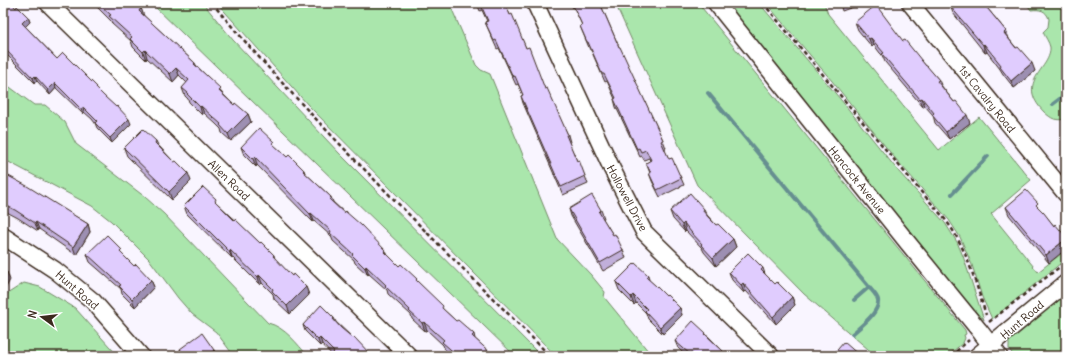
<svg xmlns="http://www.w3.org/2000/svg" width="1069" height="359" font-family="Delius,sans-serif">
	<style>
		.green { fill: #aae6ac; stroke: #728865 }
		.lines { fill: none; stroke-linecap: round; stroke-linejoin: round }
		.stream { stroke: #668f90; stroke-width: 4 }
		.street-casing { stroke: #3b2a1e; stroke-width: 19 }
		.path { stroke: #3b2a1e; stroke-width: 2.5; stroke-dasharray: 4 3; stroke-linecap: butt }
		.street { stroke: #fff; stroke-width: 16 }
		.wall { fill: #c1afda; stroke: #3b2a1e }
		.shaded-wall { fill: #9d8fb2; stroke: #3b2a1e }
		.building { fill: #e0ccfe; stroke: #3b2a1e }
		.labels { text-anchor: middle; stroke-width: 3; stroke-linejoin: round; paint-order: stroke }
		.street-label { font-size: 11px; fill: #3b2a1e; stroke: #fff }
	</style>
	<rect width="100%" height="100%" fill="#f9f5ff"/>
	<filter id="ink" filterUnits="userSpaceOnUse"><feTurbulence type="fractalNoise" baseFrequency=".025" numOctaves="2"/><feDisplacementMap in="SourceGraphic" scale="8" xChannelSelector="R" yChannelSelector="G"/><feConvolveMatrix kernelMatrix="1 2 1 2 8 2 1 2 1" color-interpolation-filters="sRGB"/></filter>
	<g filter="url(#ink)">
		<!-- green -->
		<path class="green" d="M151,3h52l30,37 106,113 202,203h-26z
			M217,3h219l15,4 25,58 5,5 9,4 67,165 34,36 14,17 -1,5 45,55h4l7,4h-104l-248,-251z
			M615,3h83l267,327 1,4 -2,1 1,3 -2,5 -16,13h-71l-72,-62 -107,-109z
			M723,3h36l82,97 58,72 46,51 12,19 6,14 21,64 -2,-3 -2,1 -111,-136 1,-1 -2,-3 -1,1 -90,-114 -2,1z
			M766,3h58l4,11 111,136 40,-33 52,63 -40,34 47,58 28,-22v9l-74,60 -10,-22 -10,-32 -12,-28 -11,-17 -55,-63 -62,-76z
			M1026,3h40v116c-11,2 -14,0 -22,-7 -30,-31 8,-43 6,-65 -1,-5 -5,-10 -7,-15l5,-5 1,-8c-3,-9 -9,-10 -18,-9z
			M3,82l31,23h11l20,17 11,22 69,53 19,17 104,109c17,4 29,21 40,33h-74l-18,-24 -24,-18 -14,-16 -29,-39 -38,-38 -19,-15 -89,-47z
			M24,283l16,4 35,21 43,48h-115v-55l4,-7z
			M1066,293v63h-52l-5,-7v-7l5,-6z"/>
		<g class="lines">
			<!-- stream -->
			<path class="stream" d="M708,93l161,194c3,4 8,8 9,13 2,12 -18,27 -26,34
				M1053,104l13,-10
				M952,194l36,-38
				M854,300l15,-13"/>
			<!-- street casing -->
			<g class="street-casing">
				<path id="street" d="M48,3l361,353
					M535,3l77,166 32,63 127,124
					M716,3l192,240 71,87 20,26
					M910,3l156,191
					M3,236l52,34 38,31 48,55
					M977,356l89,-73"/>
			</g>
			<!-- path -->
			<path class="path" d="M212,3c105,125 224,237 338,353
				M763,3l154,184c12,14 25,27 35,42 16,25 25,58 34,86
				M989,322l77,-60
				M951,356l18,-16"/>
			<!-- street -->
			<use href="#street" class="street"/>
		</g>
		<!-- wall -->
		<path class="wall" d="M3,3l13,5 12,9 2,5 -5,4 32,33 42,32 32,33 -19,19 -15,-15 -2,-5 -3,-4 -8,-7 -1,2 -27,-26 -6,7 -13,-14 -2,2 -31,-31 -1,-4z
			M90,3h45l6,5 2,7 52,48 1,2 27,29 11,11 14,9 3,8 -20,19 -9,-8 -1,-4 -5,-5 -12,-11 -2,2 -13,-13 -1,-3 -3,-3 -3,-8 5,-5 -8,-8 -6,7 -26,-24 -1,2 -13,-13 -2,-6 -19,-17 -1,-3 -17,-17 -2,1z
			M477,3h28l5,12 16,33 19,41 23,46 2,7 -1,1 8,18 8,15 3,8 -25,11 -40,-92 -2,-7 2,-1 -5,-11 -2,1 -17,-37 -2,1 -12,-27 2,-1 -1,-2 -4,-9 -2,1z
			M570,3h30l19,44 44,93 3,8 -2,1 5,10 12,19 3,7 -24,12 -8,-16 -3,-8h1l-4,-10 4,-2 -1,-3 -5,2 -2,-4 -2,1 -24,-50 -2,-8h1l-8,-18 -2,1 -14,-32h-1l-10,-24 2,-1 -8,-17h-1z
			M840,3h24l-22,8z
			M947,3h36l23,28 3,8 26,32 -21,17 -11,-14 -3,-5 -13,-17 -2,1 -32,-40 -2,-5z
			M855,22l48,19 36,39 2,5 29,38 -21,16 -14,-16 -2,-8 -8,-9 -2,1 -38,-45 -3,-7 -2,-2 -6,-8 -2,2 -14,-17z
			M156,141l2,4 16,17 17,19 -19,19 -45,-44 -3,-8z
			M241,147h35l11,10 17,13 1,3 26,24 2,5 53,49 2,5 11,10 18,15 28,30 11,10 18,13 1,5 19,17h-42l-7,-6 -2,-5 -16,-15 -2,1 -13,-12 -1,-4 -23,-21 -1,-4 -18,-16 -1,1 -13,-12 -1,-3 -21,-19 -2,-5 -17,-15 -1,1 -56,-57 -1,2 -12,-12z
			M3,173l85,51 2,8 -14,23 -37,-26 -1,2 -20,-13 -15,-8z
			M217,203l43,40 14,12 1,4 17,17 14,11 3,8 -19,19 -16,-15 -1,-5 -11,-11 -2,2 -28,-28v1l-45,-44 -3,-8z
			M1006,207l34,2 14,17 -5,37 -40,-48z
			M569,209l32,1 3,8 -1,1 10,16 10,15 3,8 -23,13 -32,-55z
			M704,209l3,6 9,10 17,14 3,8 -20,19 -12,-14 -2,-4 -16,-17 -1,1 -12,-13 -3,-8z
			M87,254l37,2 10,10 17,14 3,7 -19,20 -13,-13 -1,-5 -31,-27z
			M763,268l2,6 10,10 17,13 3,8 -19,19 -30,-33 -2,2 -12,-13 -3,-8z
			M648,275l1,5 17,16 14,12 2,7 -19,19 -15,-15 -2,-6 -10,-10 -2,2 -15,-15 -3,-8z
			M334,318l2,4 17,16 19,18h-39l-1,-1 -10,-11 -2,2 -15,-15 -2,-6z
			M708,336l17,17 6,3h-45l-8,-8 -3,-7z
			M180,349l34,1 2,6h-34z"/>
		<!-- shaded-wall -->
		<path class="shaded-wall" d="M141,8l3,8 -5,-5z
			M28,17l2,5 -6,6 -2,-5z
			M1006,31l3,8 -5,-6z
			M871,38l3,7 -2,2 -3,-8z
			M984,44l3,8 -2,1 -2,-8z
			M145,50l2,8 -1,2 -3,-8z
			M1032,63l3,8 -21,17 -3,-7z
			M176,68l3,7 -6,7 -3,-8z
			M35,76l2,5 -2,2 -2,-5z
			M55,83l1,5 -6,7 -2,-5z
			M922,98l3,8 -2,1 -3,-8z
			M201,106l3,7 -2,2 -2,-8z
			M83,107l1,5 -1,2 -2,-5z
			M248,114l3,8 -20,19 -3,-7z
			M967,115l3,8 -21,16 -3,-7z
			M129,119l2,5 -19,19 -2,-5z
			M255,157l2,8 -1,2 -3,-8z
			M188,173l3,8 -19,19 -3,-8z
			M311,213l3,8 -1,1 -3,-8z
			M36,222l3,7 -1,2 -3,-8z
			M684,223l2,8 -1,1 -3,-7z
			M88,224l2,8 -14,23 -3,-8z
			M733,239l3,8 -20,19 -3,-8z
			M1066,239v10l-17,14 -3,-8z
			M230,250l2,7v1l-3,-7z
			M366,266l3,8 -1,1 -3,-7z
			M7,272l3,8 -7,13v-13z
			M259,275l3,8 -2,2 -2,-8z
			M151,280l3,7 -19,20 -3,-8z
			M743,283l3,8 -2,2 -3,-8z
			M306,287l3,8 -19,19 -3,-8z
			M633,295l3,8 -2,2 -3,-8z
			M792,297l3,8 -19,19 -3,-7z
			M680,308l2,7 -19,19 -3,-7z
			M424,322l3,8 -2,1 -3,-8z
			M320,338l2,6 -2,2 -2,-6z
			M214,350l2,6h-2l-2,-4z"/>
		<!-- building -->
		<path class="building" d="M3,3h8l5,5 1,-2 11,11 -6,6 35,36 6,-6 34,34 -1,1 8,8 12,11 1,-1 12,13 -19,19 -15,-15 2,-2 -14,-14 -2,2 -26,-26 -7,7 -13,-14 -2,2 -30,-31v-1l2,-1 -2,-2z
			M98,3h37l6,5 -2,3 56,52 -1,1 27,25 -2,2 15,14 1,-2 13,11 -20,20 -8,-9 1,-1 -8,-7 -12,-11 -1,1 -13,-13 1,-1 -6,-5 7,-8 -13,-12 -6,6 -25,-24 -2,2 -13,-13 2,-2 -23,-21 2,-1z
			M480,3h25l5,12 2,-1 14,34 3,-1 16,42 2,-1 21,47h-2l11,26 2,-1 6,16 -24,11 -40,-91 2,-1 -8,-19 -2,1 -17,-37 -2,1 -9,-19 3,-1z
			M572,3h28l19,44h1l43,93 -2,1 8,18 3,-1 9,20 -24,12 -8,-17h2l-5,-10 5,-3 -5,-10 -5,2 -2,-4 -2,1 -23,-50 2,-1 -12,-24h-2l-14,-32h-1l-7,-16 2,-1z
			M951,3h32l23,28 -2,2 12,15 2,-1 14,16 -21,18 -11,-14 1,-2 -17,-21 -1,1 -33,-39 2,-2z
			M876,5l27,36 2,-1 21,26h1l12,14 -2,1 9,11 8,10 2,-1 11,14 -21,17 -14,-17 2,-2 -12,-15 -2,1 -38,-45 2,-1 -7,-8 -6,-7 -2,1 -14,-17z
			M259,128l15,14 -2,1 15,14 2,-2 15,15 -1,1 28,26 -2,2 15,14 1,-2 16,14 25,26 -1,1 14,14 2,-2 16,15 -1,1 27,26 -1,2 14,13 2,-1 16,14 -2,2 22,20h-36l-16,-14 2,-2 -20,-18 -2,1 -13,-12 1,-1 -25,-24 1,-1 -20,-19 -1,2 -13,-13 1,-1 -23,-21 1,-2 -20,-18 -1,1 -55,-57 -2,2 -12,-12z
			M143,129l13,12 -1,2 19,19 2,-1 12,12 -19,19 -45,-44z
			M3,173l24,13 61,38 -15,23 -37,-25 -1,1 -20,-13 -12,-6z
			M203,187l13,12 -1,2 19,19 1,-1 25,24 1,-1 13,13 -1,1 19,20 1,-2 13,13 -19,19 -15,-15 1,-2 -14,-14 -1,2 -28,-27 -1,1 -45,-45z
			M1026,190l12,13 -2,2 8,8 10,13 1,-2 11,13v2l-20,16 -40,-48z
			M690,193l14,16 -1,2 6,7 7,7 2,-1 15,15 -20,19 -12,-13 1,-1 -11,-12 -7,-9 -2,2 -12,-14z
			M592,195l9,15 -2,2 14,23 2,-1 8,16 -23,13 -31,-54z
			M107,235l15,15 -2,2 14,14 2,-2 15,16 -19,19 -13,-13 2,-1 -34,-31z
			M748,253l15,15 -2,2 14,14 2,-2 15,15 -19,20 -30,-34 -2,2 -12,-13z
			M635,263l13,12 -2,2 10,9 10,10 1,-1 13,13 -20,19 -15,-16 2,-2 -14,-14 -2,2 -15,-15z
			M3,270l4,2 -4,8z
			M321,305l13,13 -1,1 8,9 12,10 1,-1 18,19h-38l-2,-2 2,-2 -14,-14 -2,2 -15,-15z
			M693,321l13,12 -1,1 20,19 1,-2 5,5h-36l-3,-3 -1,2 -16,-14z
			M202,333l12,17 -2,2 3,4h-30l-5,-7z
			M844,342l16,14h-28z"/>
	</g>
	<g class="labels">
		<!-- street labels -->
		<g class="street-label">
			<text transform="translate(987 99) rotate(51)" y="4">1st Cavalry Road</text>
			<text transform="translate(229 180) rotate(44)" y="4">Allen Road</text>
			<text transform="translate(857 180) rotate(51)" y="4">Hancock Avenue</text>
			<text transform="translate(627 198) rotate(62)" y="4">Hollowell Drive</text>
			<text transform="translate(77 290) rotate(41)" y="4">Hunt Road</text>
			<text transform="translate(1022 320) rotate(-40)" y="4">Hunt Road</text>
		</g>
	</g>
	<!-- margin -->
	<rect width="1069" height="359" fill="none" stroke="#fff" stroke-width="16"/>
	<rect x="8" y="8" width="1053" height="343" fill="none" stroke="#3b2a1e" stroke-width="1.5" filter="url(#ink)"/>
	<!-- north arrow -->
	<g transform="translate(42 317) rotate(285)" stroke="#ffffff" stroke-width="3" paint-order="stroke">
	<path d="M0-3L7 15L0 10L-7 15Z" fill="#3b2a1e"/>
	<text y="-6" font-size="11" font-weight="bold" text-anchor="middle" fill="#3b2a1e">N</text>
	</g>
</svg>
